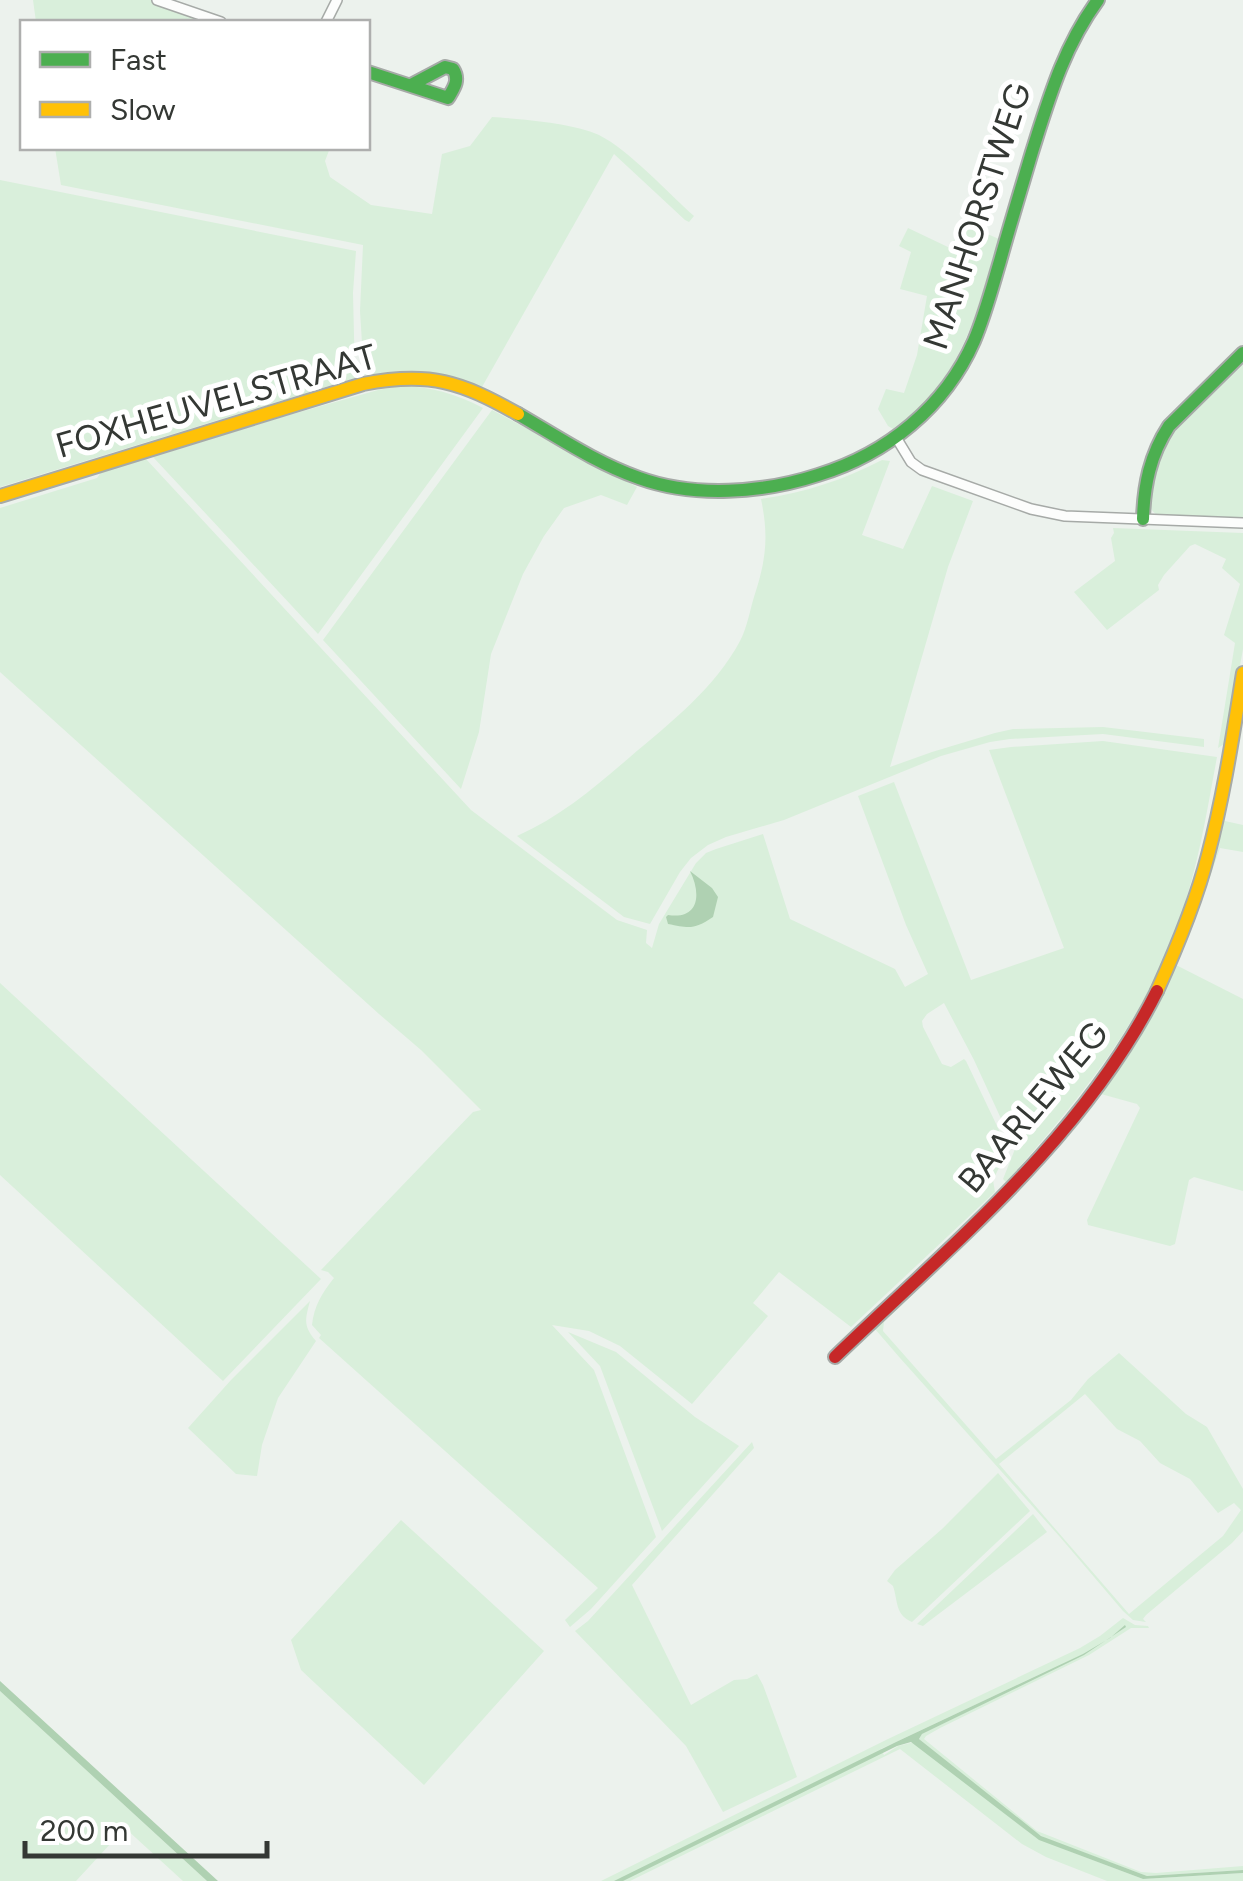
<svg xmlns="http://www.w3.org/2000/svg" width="1243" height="1881" font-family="Figtree,sans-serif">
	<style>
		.green { fill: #d9efdb; fill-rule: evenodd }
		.water { fill: #afd1b2 }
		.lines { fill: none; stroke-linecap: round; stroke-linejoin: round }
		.street-casing { stroke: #a6aaa7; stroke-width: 12 }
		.fast-casing { stroke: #a6aaa7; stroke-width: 16 }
		.slow-casing { stroke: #a6aaa7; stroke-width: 16 }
		.jam-casing { stroke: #a6aaa7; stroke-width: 16 }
		.street { stroke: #fcfdfc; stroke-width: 9 }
		.fast { stroke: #4caf50; stroke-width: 12 }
		.slow { stroke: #ffc107; stroke-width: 12 }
		.jam { stroke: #c62828; stroke-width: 12 }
		.labels { text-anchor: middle; stroke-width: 10; stroke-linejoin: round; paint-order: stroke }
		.street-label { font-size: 35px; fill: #343834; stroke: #fff }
	</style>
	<rect width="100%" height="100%" fill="#ecf2ed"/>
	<!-- green -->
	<path class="green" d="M33,0h118l56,22h-171z
		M492,117c29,2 81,6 107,18 30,15 69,58 95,81l-5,6 -4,-2 -71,-66 -132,233c-40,-17 -76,-17 -118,-12l-4,-64 3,-66 -302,-60 -6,-37h275l-5,13 5,16 41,28 61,9 10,-60 28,-8z
		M0,180l356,71 -3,42 2,85 -355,109z
		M962,223l37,16c-26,84 -34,131 -102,192l-9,-5 -10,-17 8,-20 18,4 13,-38 10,-59 -27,-7 11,-37 -12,-6 9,-18 42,20z
		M1243,363v156l-86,-4c-11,-9 -10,-15 -9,-28 7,-54 58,-89 95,-124z
		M399,386c30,0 58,8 84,22l-165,226 -165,-177 129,-40 96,-27z
		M492,410l145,77 -10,18 -26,-10 -37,13 -20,28 -21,38 -32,80 -12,78 -18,57 -138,-149z
		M146,459l325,351 146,110 30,10 -1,13 6,5 7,-24 37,-61 10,-10 10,-4 47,-15 27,85 105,50 10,18 23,-13 -22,-49 -48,-129 36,-14 77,198 93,-32 -75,-198 22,-3 92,-6 114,16c-10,54 -19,111 -38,164 -35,101 -103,183 -173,261l-3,-3 12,-30 -41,-89 -30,-57 -17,11 -5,7 1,6 19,37 9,3 13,-8 2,2 42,88 -15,31 2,12 -144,135 -72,-55 -26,31 15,13 -76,88 -72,-58 -31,-15 -37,-6 42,45 62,167 -65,72 -21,18 -5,-7 33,-32 -279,-250 2,-3 -9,-10c2,-19 10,-32 22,-47l-6,-6 -7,-2 152,-158 8,-2 -60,-60 -42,-36 -379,-342v-164l97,-30 5,-7z
		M882,460l8,1 -28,74 41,14 29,-63 41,15 -25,66 -58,200 42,-15 63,-19 18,-4 90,-2 101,12v8l-101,-13 -93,5 -20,3 -49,14 -157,64 -58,17 -18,8 -17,13 -11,14 -30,52 -26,-7 -107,-81c43,-19 77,-48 113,-79 40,-34 85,-69 110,-116 7,-13 10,-31 14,-44 12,-37 15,-60 7,-98 42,-6 83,-19 121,-39z
		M1113,528l130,5v116l-17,94 -8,5 17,-105 -11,-8 16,-51 -18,-16 4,-9 -31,-15 -5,2 -26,29 -6,10 1,5 -52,40 -33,-38 41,-31 -4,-23 3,-5z
		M1225,821l18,4v27l-23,-4 -27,77 -17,40 67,34v192l-49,-14 -5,3 -14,64 -5,2 -82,-21 -1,-5 53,-112 -3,-4 -36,-10c-63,84 -141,155 -217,228l-1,9 113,128 75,-59 17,-21 31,-26 67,61 21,13 36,62v42l-11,12 -86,72 -3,4 3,3 -13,-2 -10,-9 -63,-74 -160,-179 -25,-29v-6l153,-150 114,-153 79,-198zM1085,1394l32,35 23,12 20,22 30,16 28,34 16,-10 7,7 -18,26 -94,78 -130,-150z
		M0,983l321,296 -98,102 -223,-206z
		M310,1301c-5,19 -7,25 6,40l-38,57 -16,47 -5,31 -21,-2 -48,-46 43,-48z
		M568,1332l48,20 79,65 44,29 -77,85 -62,-165z
		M752,1442l2,6 -122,137 59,120 43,-25 13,-1 10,-5 6,11 34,92 -74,35 -37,-66 -111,-115 13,-10z
		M998,1473l32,38 -118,111c-17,-7 -14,-21 -19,-36l-6,-5 8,-11 47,-41z
		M1033,1514l14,18 -119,90 -5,4 -6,-2z
		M401,1520l143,131 -120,134 -123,-115 -10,-30z
		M1123,1618l12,7 13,1 1,2h-18l-42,27 -149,73 -14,8 -2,3 113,92 104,41 15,1 87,-7v4l-96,6 -100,-37 -16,-9 -112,-91 3,-5 133,-67 -174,82 3,6 14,-9 16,-4 121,95 34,14 74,28 100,-6v8h-136l-61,-24 -24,-13 -122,-95 -270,132h-29l287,-142 192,-91 20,-12z
		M0,1691l195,179 12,11h-24l-58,-53 -49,53h-76z"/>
	<!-- water -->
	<path class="water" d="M690,871l22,17 6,9 -5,20c-19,13 -24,11 -45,7l-2,-7 2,-2c32,5 33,-22 22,-44z
		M1125,1625l1,2 -42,28 -162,79 -3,5 122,97 106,40 96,-6v3l-100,6 -104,-39 -128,-98 -14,4 -274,135h-9l282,-139 187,-88 27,-16z
		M0,1681l218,200h-11l-12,-11 -195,-179z"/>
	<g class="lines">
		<!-- street casing -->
		<g class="street-casing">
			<path id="street" d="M157,0l64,22
				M326,22l11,-22
				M897,439l14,23 11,8 109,39 34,7 178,7"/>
		</g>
		<!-- fast casing -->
		<g class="fast-casing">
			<path id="fast" d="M368,72l80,26c6,-10 12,-18 5,-29l-8,-2 -34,18
				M518,414c40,23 78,49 121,64 55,20 124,15 179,-3 69,-21 127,-68 156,-134 11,-26 18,-53 26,-80 10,-36 21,-72 32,-109 17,-54 32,-106 66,-152
				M1143,519c1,-34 7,-64 26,-93l74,-73"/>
		</g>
		<!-- slow casing -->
		<g class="slow-casing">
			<path id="slow" d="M0,496l363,-112c67,-13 98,-2 155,30
				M1157,991c20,-44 39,-89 51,-136 16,-60 25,-121 35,-182"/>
		</g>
		<!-- jam casing -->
		<g class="jam-casing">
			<path id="jam" d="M835,1357c115,-111 249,-220 322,-366"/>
		</g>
		<!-- street -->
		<use href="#street" class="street"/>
		<!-- fast -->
		<use href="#fast" class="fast"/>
		<!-- slow -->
		<use href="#slow" class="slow"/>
		<!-- jam -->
		<use href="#jam" class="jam"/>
	</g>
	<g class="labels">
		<!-- street labels -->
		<g class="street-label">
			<text transform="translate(977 216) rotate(-72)" y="12">MANHORSTWEG</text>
			<text transform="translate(216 401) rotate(-16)" y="12">FOXHEUVELSTRAAT</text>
			<text transform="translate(1033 1107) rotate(-50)" y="12">BAARLEWEG</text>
		</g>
	</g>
	<!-- legend -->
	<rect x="20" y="20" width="350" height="130" fill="#ffffff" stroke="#aeafae" stroke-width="2.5"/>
	<rect x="40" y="52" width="50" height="15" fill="#4caf50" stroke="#aeafae" stroke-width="2.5"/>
	<text x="110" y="70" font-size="30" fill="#343834">Fast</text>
	<rect x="40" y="102" width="50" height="15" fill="#ffc107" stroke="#aeafae" stroke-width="2.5"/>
	<text x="110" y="120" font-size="30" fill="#343834">Slow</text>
	<!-- scale -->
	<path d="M25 1841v15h242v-15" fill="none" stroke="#343834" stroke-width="5"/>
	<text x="40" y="1841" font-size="30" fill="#343834" stroke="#ffffff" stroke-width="8" paint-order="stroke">200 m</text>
</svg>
